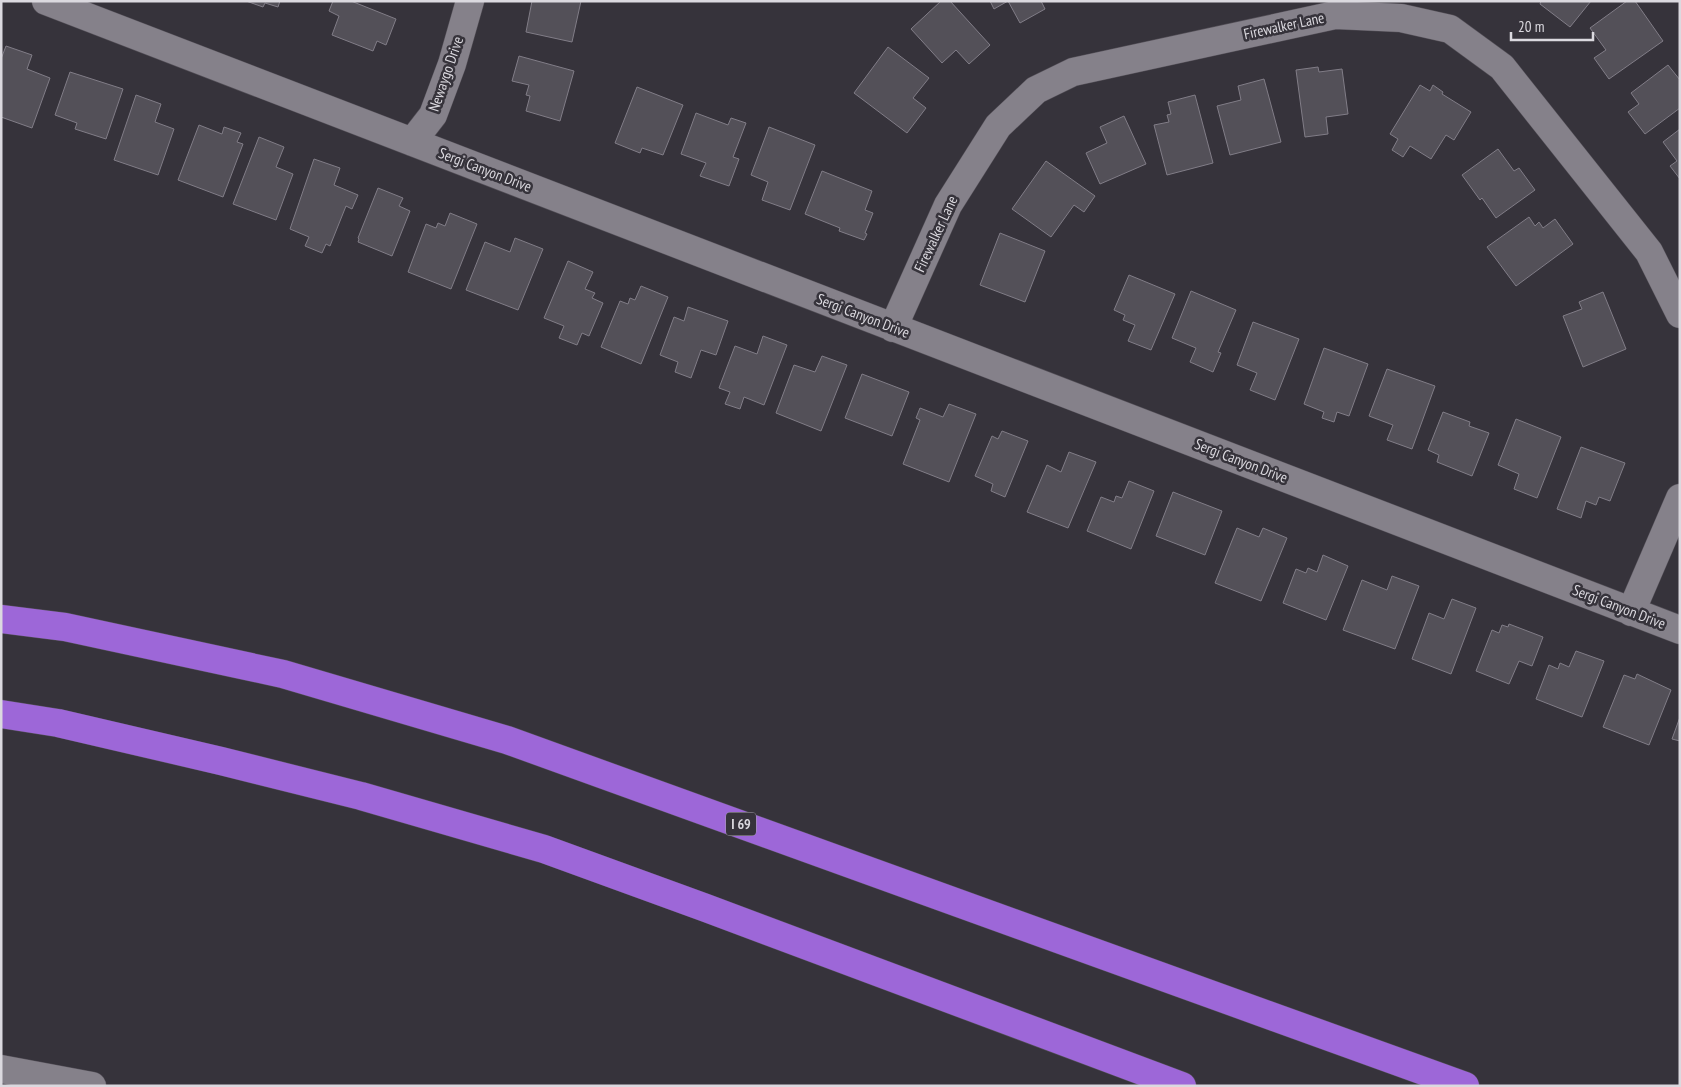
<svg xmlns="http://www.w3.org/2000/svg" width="1681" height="1087" font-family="'PT Sans Narrow',sans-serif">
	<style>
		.building { fill: #535058; stroke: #817d87 }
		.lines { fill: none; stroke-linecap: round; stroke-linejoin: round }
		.minor-casing { stroke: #534f57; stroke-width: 29 }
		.highway-casing { stroke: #534f57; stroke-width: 29 }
		.minor { stroke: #85818a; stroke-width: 28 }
		.highway { stroke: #9d67d8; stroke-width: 28 }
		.labels { text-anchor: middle; stroke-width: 5; stroke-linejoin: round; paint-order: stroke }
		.shield { fill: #36333b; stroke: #aaa7ae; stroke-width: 1 }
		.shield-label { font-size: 14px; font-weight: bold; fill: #dbd9df }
		.street-label { font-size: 15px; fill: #dbd9df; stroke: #36333b }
	</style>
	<rect width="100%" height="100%" fill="#36333b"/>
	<!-- building -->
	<path class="building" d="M246,1h34l-2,6 -13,-4 -2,4z
		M333,1h18l45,18 -10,26 -9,-4 -4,10 -41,-16 7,-19 -10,-5z
		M532,1h49l-9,41 -46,-10z
		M941,1h9l40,44 -21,19 -13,-14 -14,13 -31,-34z
		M990,1h51l4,8 -25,14 -12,-22 -14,8z
		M1541,1h50l-21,26 -30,-23z
		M1627,1h8l28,40 -54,38 -15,-21 12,-8 -16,-22z
		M6,46l26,9 -5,14 23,9 -18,50 -31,-11v-58z
		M888,47l41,31 -16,20 13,10 -19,25 -53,-40z
		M519,56l55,15 -14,50 -34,-10 4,-15 -4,-1 3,-10 -17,-4z
		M1668,65l12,15v28l-35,26 -17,-22 11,-8 -8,-11z
		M1318,67l1,5 23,-3 6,45 -22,3 2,17 -23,3 -9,-67z
		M70,72l53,17 -17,50 -31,-10 2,-6 -22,-8z
		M1264,79l17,63 -51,13 -13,-49 24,-6 -3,-14z
		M1420,85l10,6 3,-6 10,7 -1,2 29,18 -17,28 -8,-5 -15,24 -21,-13 -7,11 -11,-7 6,-11 -8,-5z
		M637,87l46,18 -20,50 -21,-7 -2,5 -25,-10z
		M136,95l25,9 -6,18 19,7 -16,46 -44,-15z
		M1195,95l18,68 -46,12 -13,-50 15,-3 -2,-7 4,-1 -3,-12z
		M696,113l32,12 3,-7 15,5 -13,34 6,2 -10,27 -29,-10 6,-13 -25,-9z
		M1124,116l22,48 -46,20 -14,-31 21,-10 -7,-16z
		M199,125l23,9 2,-7 17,6 -4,9 6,2 -20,53 -45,-17z
		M769,127l46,18 -25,65 -28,-10 6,-18 -17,-7z
		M1680,129v50l-10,-13 7,-5 -14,-19z
		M259,137l25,10 -8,20 17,7 -17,46 -43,-16z
		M1498,149l16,22 5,-3 16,22 -39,28 -14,-20 -2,2 -18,-25z
		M314,159l26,9 -6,17 24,10 -6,14 -6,-3 -16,40 -4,-2 -4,9 -17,-7 4,-9 -19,-8z
		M1046,161l49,35 -11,16 -10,-7 -23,32 -39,-28z
		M822,171l50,20 -7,19 8,3 -8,20 2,1 -3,6 -25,-9 1,-3 -35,-14z
		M378,188l25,10 -4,8 11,5 -18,45 -34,-14 1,-3 -1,-1z
		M450,213l27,11 -26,65 -43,-17 18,-48 10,4 2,-5 7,3z
		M1529,217l6,9 4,-4 4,6 12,-9 18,25 -57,42 -29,-39z
		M1000,233l45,18 -20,51 -45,-17z
		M515,238l28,11 -25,61 -52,-20 19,-48 25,10z
		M568,261l25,11 -8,17 10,4 -3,5 11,5 -14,33 -7,-3 -5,12 -18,-7 5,-12 -20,-8z
		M1129,275l46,19 -24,56 -23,-9 7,-16 -12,-5 2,-5 -11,-5z
		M641,286l27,11 -27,67 -40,-17 19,-46 8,3 2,-6 5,2z
		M1191,291l45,19 -18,42 3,1 -8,19 -23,-10 6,-14 -24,-10z
		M1603,292l23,57 -43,18 -20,-51 19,-7 -3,-7z
		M688,307l40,14 -12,34 -15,-5 -10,28 -16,-6 3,-10 -18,-7 14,-38 10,4z
		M1253,322l46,17 -24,61 -25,-10 7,-17 -20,-8z
		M763,336l24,9 -23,60 -20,-8 -4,12 -15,-5 5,-12 -11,-4 16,-42 22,8z
		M1324,348l44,16 -19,52 -12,-4 -3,10 -12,-4 2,-6 -20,-8z
		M822,356l25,9 -26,66 -45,-18 18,-48 21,7z
		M1387,369l48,17 -23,63 -25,-9 6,-15 -24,-9z
		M862,374l47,18 -17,44 -47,-18z
		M949,404l27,10 -27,68 -46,-18 17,-44 -4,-2 4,-10 23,9z
		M1443,412l27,10 -1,4 20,7 -17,43 -35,-14 2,-7 -11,-5z
		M1516,419l45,18 -24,61 -23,-9 5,-15 -21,-9z
		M1002,431l26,10 -23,56 -14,-6 2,-7 -18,-8 17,-40 6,3z
		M1581,447l44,16 -15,38 -11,-4 -3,8 -10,-4 -5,17 -24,-9z
		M1069,452l27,10 -28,66 -41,-16 20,-47 14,7z
		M1129,481l25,10 -23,58 -44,-18 14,-34 13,5 2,-6 6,2z
		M1173,492l49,19 -17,44 -49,-19z
		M1237,528l22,9 4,-9 24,10 -26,63 -46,-18z
		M1323,555l25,11 -22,54 -43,-17 13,-34 10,4 2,-5 9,4z
		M1392,576l27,10 -24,63 -52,-19 19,-50 25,10z
		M1452,599l24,9 -25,66 -39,-15 17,-46 15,6z
		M1509,624l34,13 -11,29 -13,-5 -10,23 -33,-13 16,-41 7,3 3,-8 6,2z
		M1576,651l28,10 -22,56 -46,-18 13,-34 9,4 2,-6 9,4z
		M1637,674l34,16 -22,55 -46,-18 21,-52 11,4z
		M1680,717v24l-8,-2z"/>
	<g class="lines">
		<!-- minor casing -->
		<g class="minor-casing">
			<path id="minor" d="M46,1l1634,629
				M412,142l21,-27 19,-51 18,-63
				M893,328l55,-123 50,-79 38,-36 37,-18 262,-57 66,3 49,11 52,38 147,185 31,62
				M1631,612l49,-114
				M1,1069l91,17"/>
		</g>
		<!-- highway casing -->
		<g class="highway-casing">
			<path id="highway" d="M1,619l64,8 218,47 224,66 958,346
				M1,714l57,9 163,38 140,35 183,53 162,59 476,178"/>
		</g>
		<!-- minor -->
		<use href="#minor" class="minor"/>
		<!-- highway -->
		<use href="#highway" class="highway"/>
	</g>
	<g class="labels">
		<!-- shield labels -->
		<rect class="shield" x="726" y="812.5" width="30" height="23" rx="4"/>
		<g class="shield-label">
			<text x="741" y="829">I 69</text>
		</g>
		<!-- street labels -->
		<g class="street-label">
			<text transform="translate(1284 26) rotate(-12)" y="5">Firewalker Lane</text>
			<text transform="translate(446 74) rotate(-71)" y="5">Newaygo Drive</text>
			<text transform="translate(485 170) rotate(21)" y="5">Sergi Canyon Drive</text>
			<text transform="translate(936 234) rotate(-65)" y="5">Firewalker Lane</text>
			<text transform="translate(863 316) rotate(21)" y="5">Sergi Canyon Drive</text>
			<text transform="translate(1241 461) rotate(21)" y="5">Sergi Canyon Drive</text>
			<text transform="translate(1619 607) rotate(21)" y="5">Sergi Canyon Drive</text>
		</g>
	</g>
	<!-- border -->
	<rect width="1681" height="1087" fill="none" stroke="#dbd9df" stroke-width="5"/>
	<!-- scale -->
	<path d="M1511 32v8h82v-8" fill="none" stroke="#dbd9df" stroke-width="2.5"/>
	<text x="1518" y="32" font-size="15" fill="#dbd9df" stroke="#36333b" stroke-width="4" paint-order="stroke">20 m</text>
</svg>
